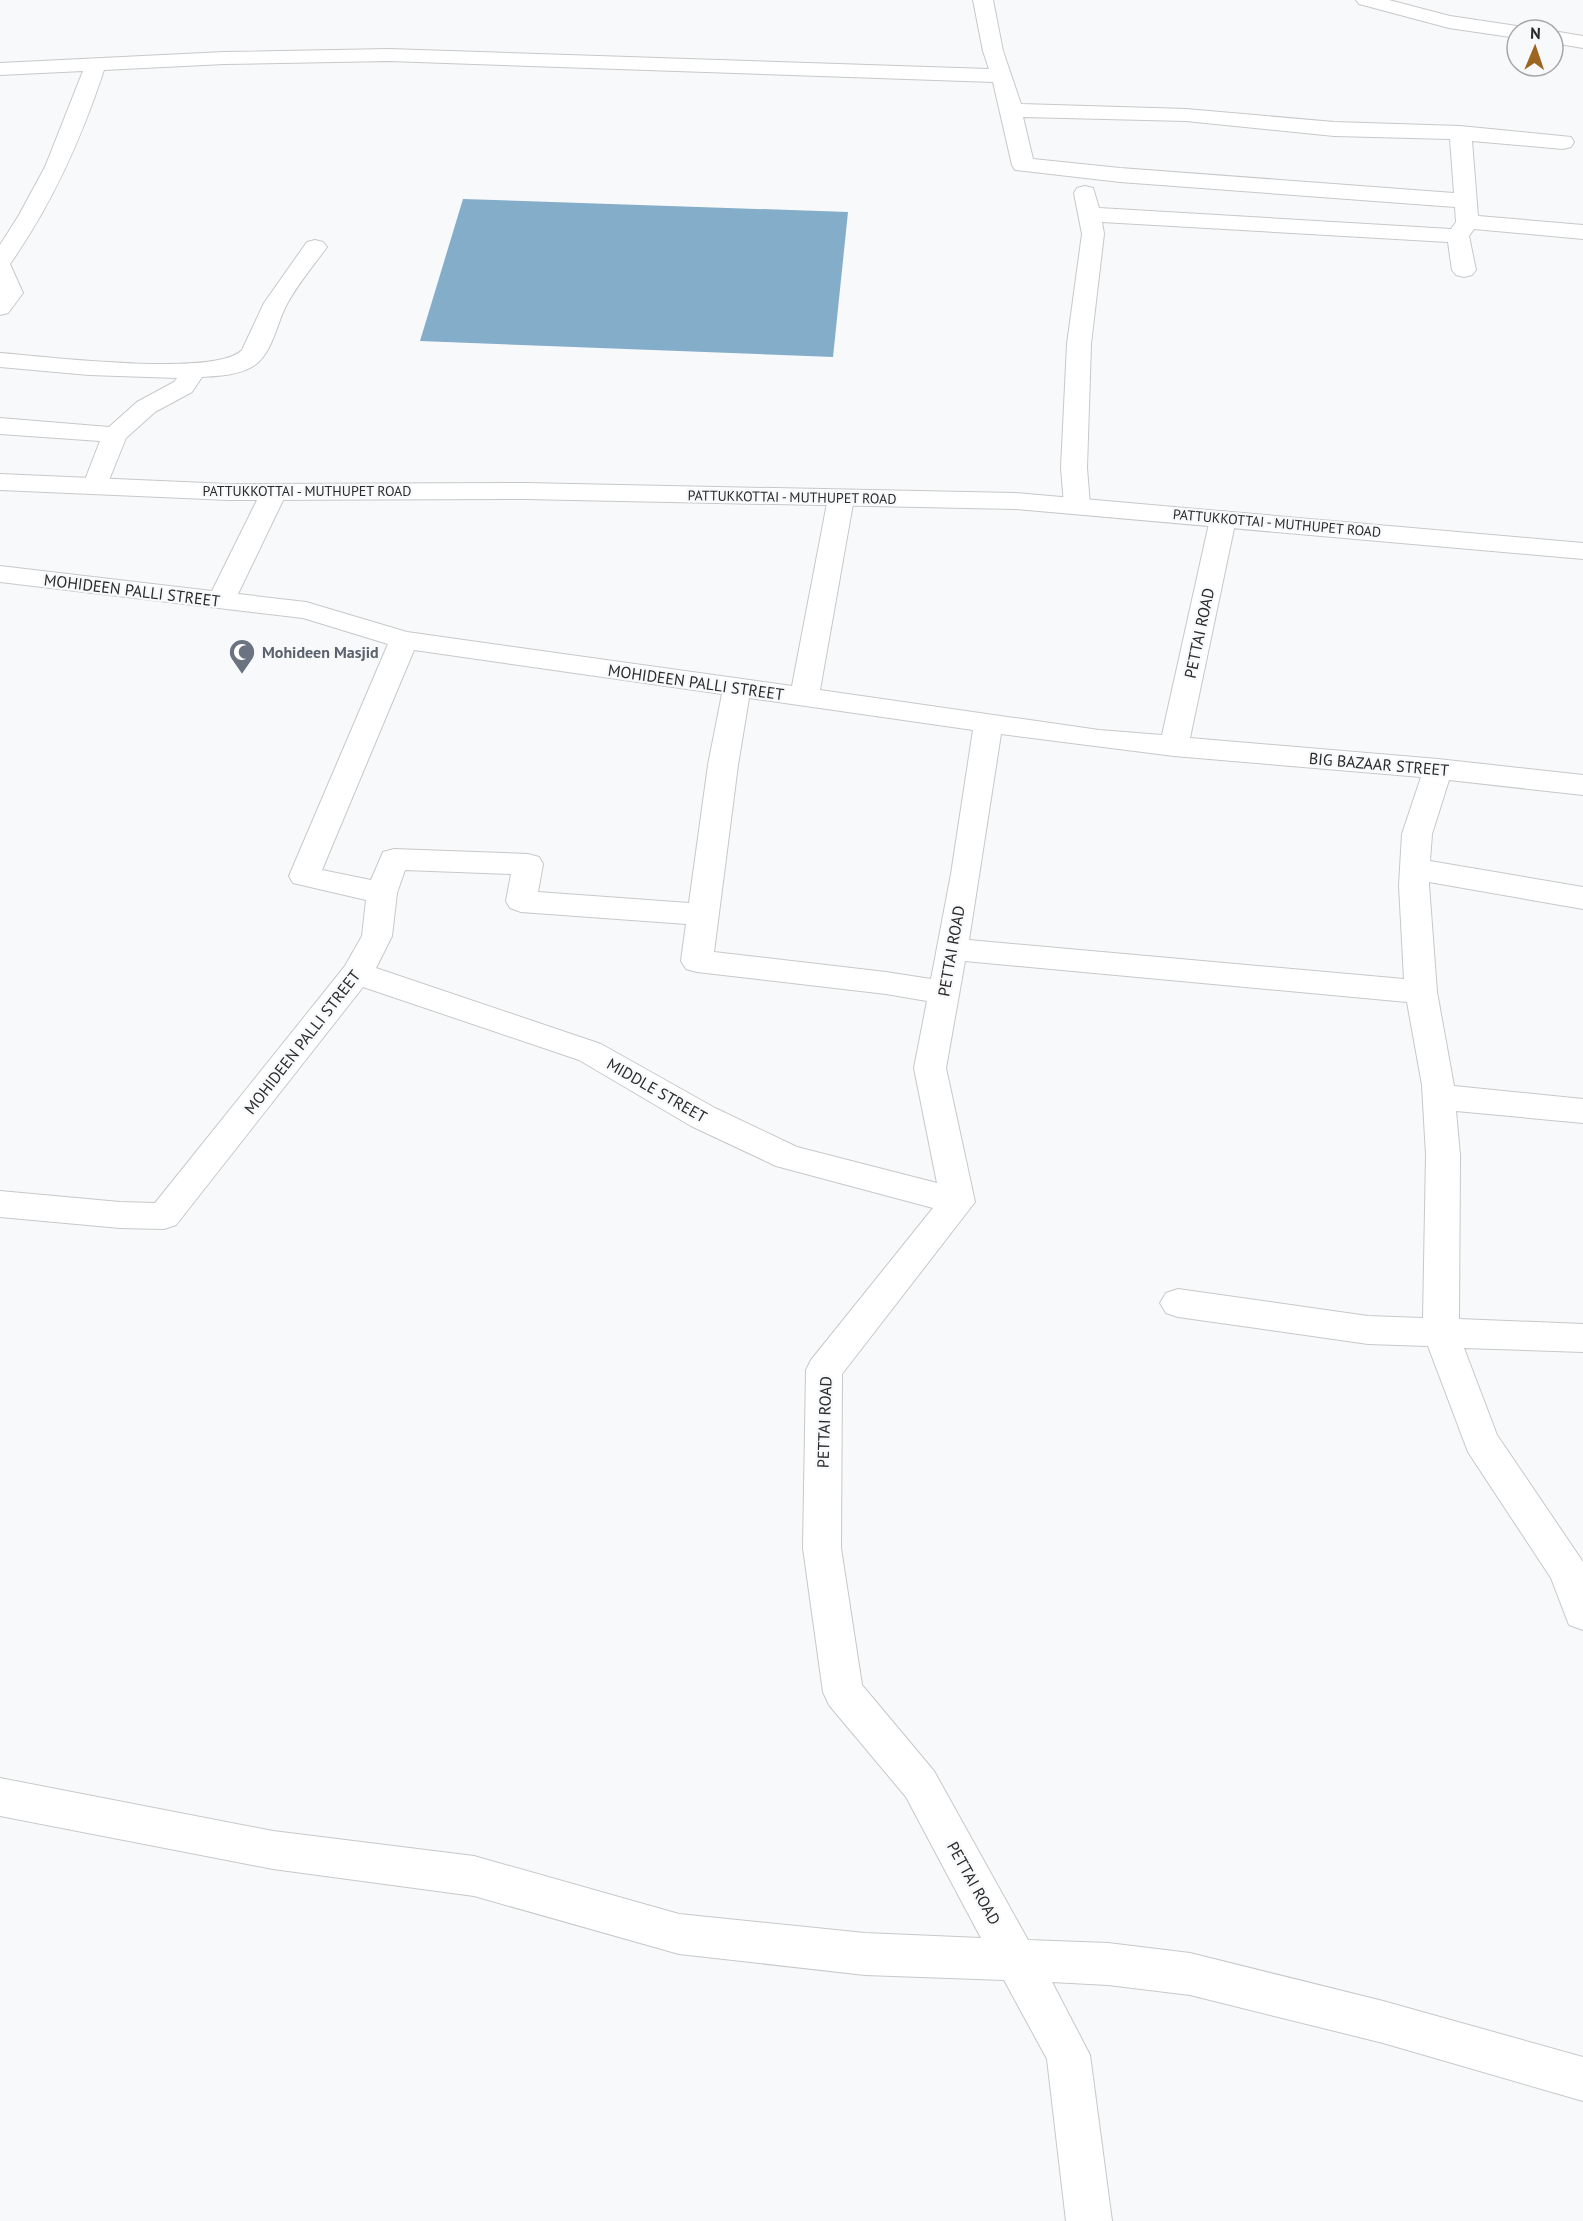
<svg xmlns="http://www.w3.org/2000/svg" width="1583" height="2221" font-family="'PT Sans',sans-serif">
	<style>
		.water { fill: #84adc9 }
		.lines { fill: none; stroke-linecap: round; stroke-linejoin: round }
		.minor-casing { stroke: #c7c8c9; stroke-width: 2 }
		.major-casing { stroke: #c7c8c9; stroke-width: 2 }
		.minor { fill: #fff; fill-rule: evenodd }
		.major { fill: #fff; fill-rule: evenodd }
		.labels { text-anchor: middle; stroke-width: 4.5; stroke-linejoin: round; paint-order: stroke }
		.far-street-label { font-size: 14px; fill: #2b2b2c; stroke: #f8f9fb }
		.street-label { font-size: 16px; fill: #2b2b2c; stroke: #f8f9fb }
		.worship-label { font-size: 16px; font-weight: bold; fill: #5b616d; stroke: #f8f9fb; text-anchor: start }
	</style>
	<rect width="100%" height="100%" fill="#f8f9fb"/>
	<!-- water -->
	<path class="water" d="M463,199l385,13 -15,145 -413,-16z"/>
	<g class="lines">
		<!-- minor casing -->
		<g class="minor-casing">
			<path id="minor" d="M973,0h20l10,51 18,53 165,5 148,13 126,4 111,11 3,5 -3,5 -8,2 -91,-8 6,75 105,9v14l-109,-10 -5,7 7,34 -4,5 -8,2 -8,-2 -4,-5 -4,-28 -346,-20 2,12 -13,110 -4,124 3,37 -4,6 -9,2 -9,-2 -4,-6 -3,-37 6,-124 15,-110 -8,-41 3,-5 8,-2 8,2 6,20 352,21 5,-7 -1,-15 -335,-25 -105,-12 -3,-5 -19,-83 -604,-21 -165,3 -120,6c-23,70 -52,134 -94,194l13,29 -15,20 -8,2v-70l19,-30 26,-48 38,-96 -83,4v-12l224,-11 165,-3 600,20 -6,-18zM1023,117l163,4 148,15 116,3 4,54 -334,-25 -87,-9z
				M1356,0h33l61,16 67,10 9,4h-9v8l-68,-10 -90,-24z
				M1553,31l30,5v12l-30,-5z
				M315,240l8,2 4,5c-14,19 -29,37 -40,57 -10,18 -14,48 -32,61 -14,10 -37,11 -53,12l-10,15 -37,20 -29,26 -21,52 -9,3 -9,-3 -4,-5 17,-44 -100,-7v-16l109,9 28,-25 37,-20 3,-4 -88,-3 -89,-8v-14c42,3 216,25 242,-3l22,-47 43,-61z
				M274,484l9,3 4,5 -49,102 68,8 101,30 385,54 36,-188 4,-6 9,-2 9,2 4,6 -34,192 279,40 63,5 48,-216 4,-6 9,-2 9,2 4,6 -46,219 248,21 145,16v20l-134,-15 -17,54 -2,27 153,26v22l-154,-27v3l8,107 17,94 129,13v24l-127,-12 4,44 -1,164 124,5v28l-119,-4 33,87 86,127v68l-14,-5 -18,-47 -83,-126 -40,-106 -60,-2 -190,-27 -12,-4 -6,-10 6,-10 12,-4 190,27 55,2 3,-163 -4,-70 -15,-83 -442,-41 -19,107 29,134 -133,172 -1,174 21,137 72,86 94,169 80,3 82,10 193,48 200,56v44l-200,-58 -193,-48 -82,-10 -56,-3 38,73 22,166h-46l-19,-162 -43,-79 -139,-5 -186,-21 -205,-58 -201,-27 -273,-53v-38l273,53 201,25 205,58 186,19 116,5 -75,-141 -77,-92 -6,-13 -20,-144 3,-178 5,-10 122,-152 -157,-42 -85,-40 -112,-66 -216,-73 -187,238 -12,4 -44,-1 -120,-11v-26l120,11 35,1 190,-237 17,-30 4,-36 -73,-17 -4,-7 99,-232 -85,-26 -303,-36v-16l212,25 49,-99 4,-5zM414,650l308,44 -14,71 -19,138 -151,-11 5,-28 -4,-7 -11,-3 -134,-5 -11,3 -12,28 -49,-10zM749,698l224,32 -22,144 -20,105 -45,-7 -172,-20 24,-187zM1001,734l173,22 247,21 -19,57 -3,51 5,94 -435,-39zM405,870l106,4 -5,27 4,7 11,4 165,12 -5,37 5,8 11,3 189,22 41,7 -13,67 23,115 -140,-36 -82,-39 -114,-64 -225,-76 16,-32 5,-43z"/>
		</g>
		<!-- major casing -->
		<g class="major-casing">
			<path id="major" d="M0,474l229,10 296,-1 490,10 568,50v16l-568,-50 -490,-10 -296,1 -229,-10z"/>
		</g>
		<!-- minor -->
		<use href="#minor" class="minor"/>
		<!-- major -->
		<use href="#major" class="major"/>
	</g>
	<!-- icons -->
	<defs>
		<g id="mosque-pin" transform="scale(1.35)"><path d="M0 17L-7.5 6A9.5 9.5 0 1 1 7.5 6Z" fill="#6b7280" stroke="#f8f9fb"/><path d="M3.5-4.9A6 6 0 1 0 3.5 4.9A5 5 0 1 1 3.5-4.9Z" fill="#fff"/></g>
	</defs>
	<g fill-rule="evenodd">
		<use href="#mosque-pin" x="242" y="652"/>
	</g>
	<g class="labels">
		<!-- far-street labels -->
		<g class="far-street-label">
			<text x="307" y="496">PATTUKKOTTAI - MUTHUPET ROAD</text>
			<text transform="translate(792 497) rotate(1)" y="5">PATTUKKOTTAI - MUTHUPET ROAD</text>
			<text transform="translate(1277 523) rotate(5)" y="5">PATTUKKOTTAI - MUTHUPET ROAD</text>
		</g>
		<!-- street labels -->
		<g class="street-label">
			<text transform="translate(132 590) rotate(7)" y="6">MOHIDEEN PALLI STREET</text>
			<text transform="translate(1199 633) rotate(-78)" y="6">PETTAI ROAD</text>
			<text transform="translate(696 682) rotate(8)" y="6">MOHIDEEN PALLI STREET</text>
			<text transform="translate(1379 764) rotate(5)" y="6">BIG BAZAAR STREET</text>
			<text transform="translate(951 951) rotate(-80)" y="6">PETTAI ROAD</text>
			<text transform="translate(302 1042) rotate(-52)" y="6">MOHIDEEN PALLI STREET</text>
			<text transform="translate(657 1090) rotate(30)" y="6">MIDDLE STREET</text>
			<text transform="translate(824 1422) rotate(-88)" y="6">PETTAI ROAD</text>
			<text transform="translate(974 1883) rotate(61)" y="6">PETTAI ROAD</text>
		</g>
		<!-- worship labels -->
		<g class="worship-label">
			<text x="262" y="658">Mohideen Masjid</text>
		</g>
	</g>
	<!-- north arrow -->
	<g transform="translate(1535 48) rotate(2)"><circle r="28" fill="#f8f9fb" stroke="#a6a7a8" stroke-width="1.5"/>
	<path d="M0-4.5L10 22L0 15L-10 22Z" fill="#9c6520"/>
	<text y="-9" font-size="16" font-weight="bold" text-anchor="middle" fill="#2b2b2c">N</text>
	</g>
</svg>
